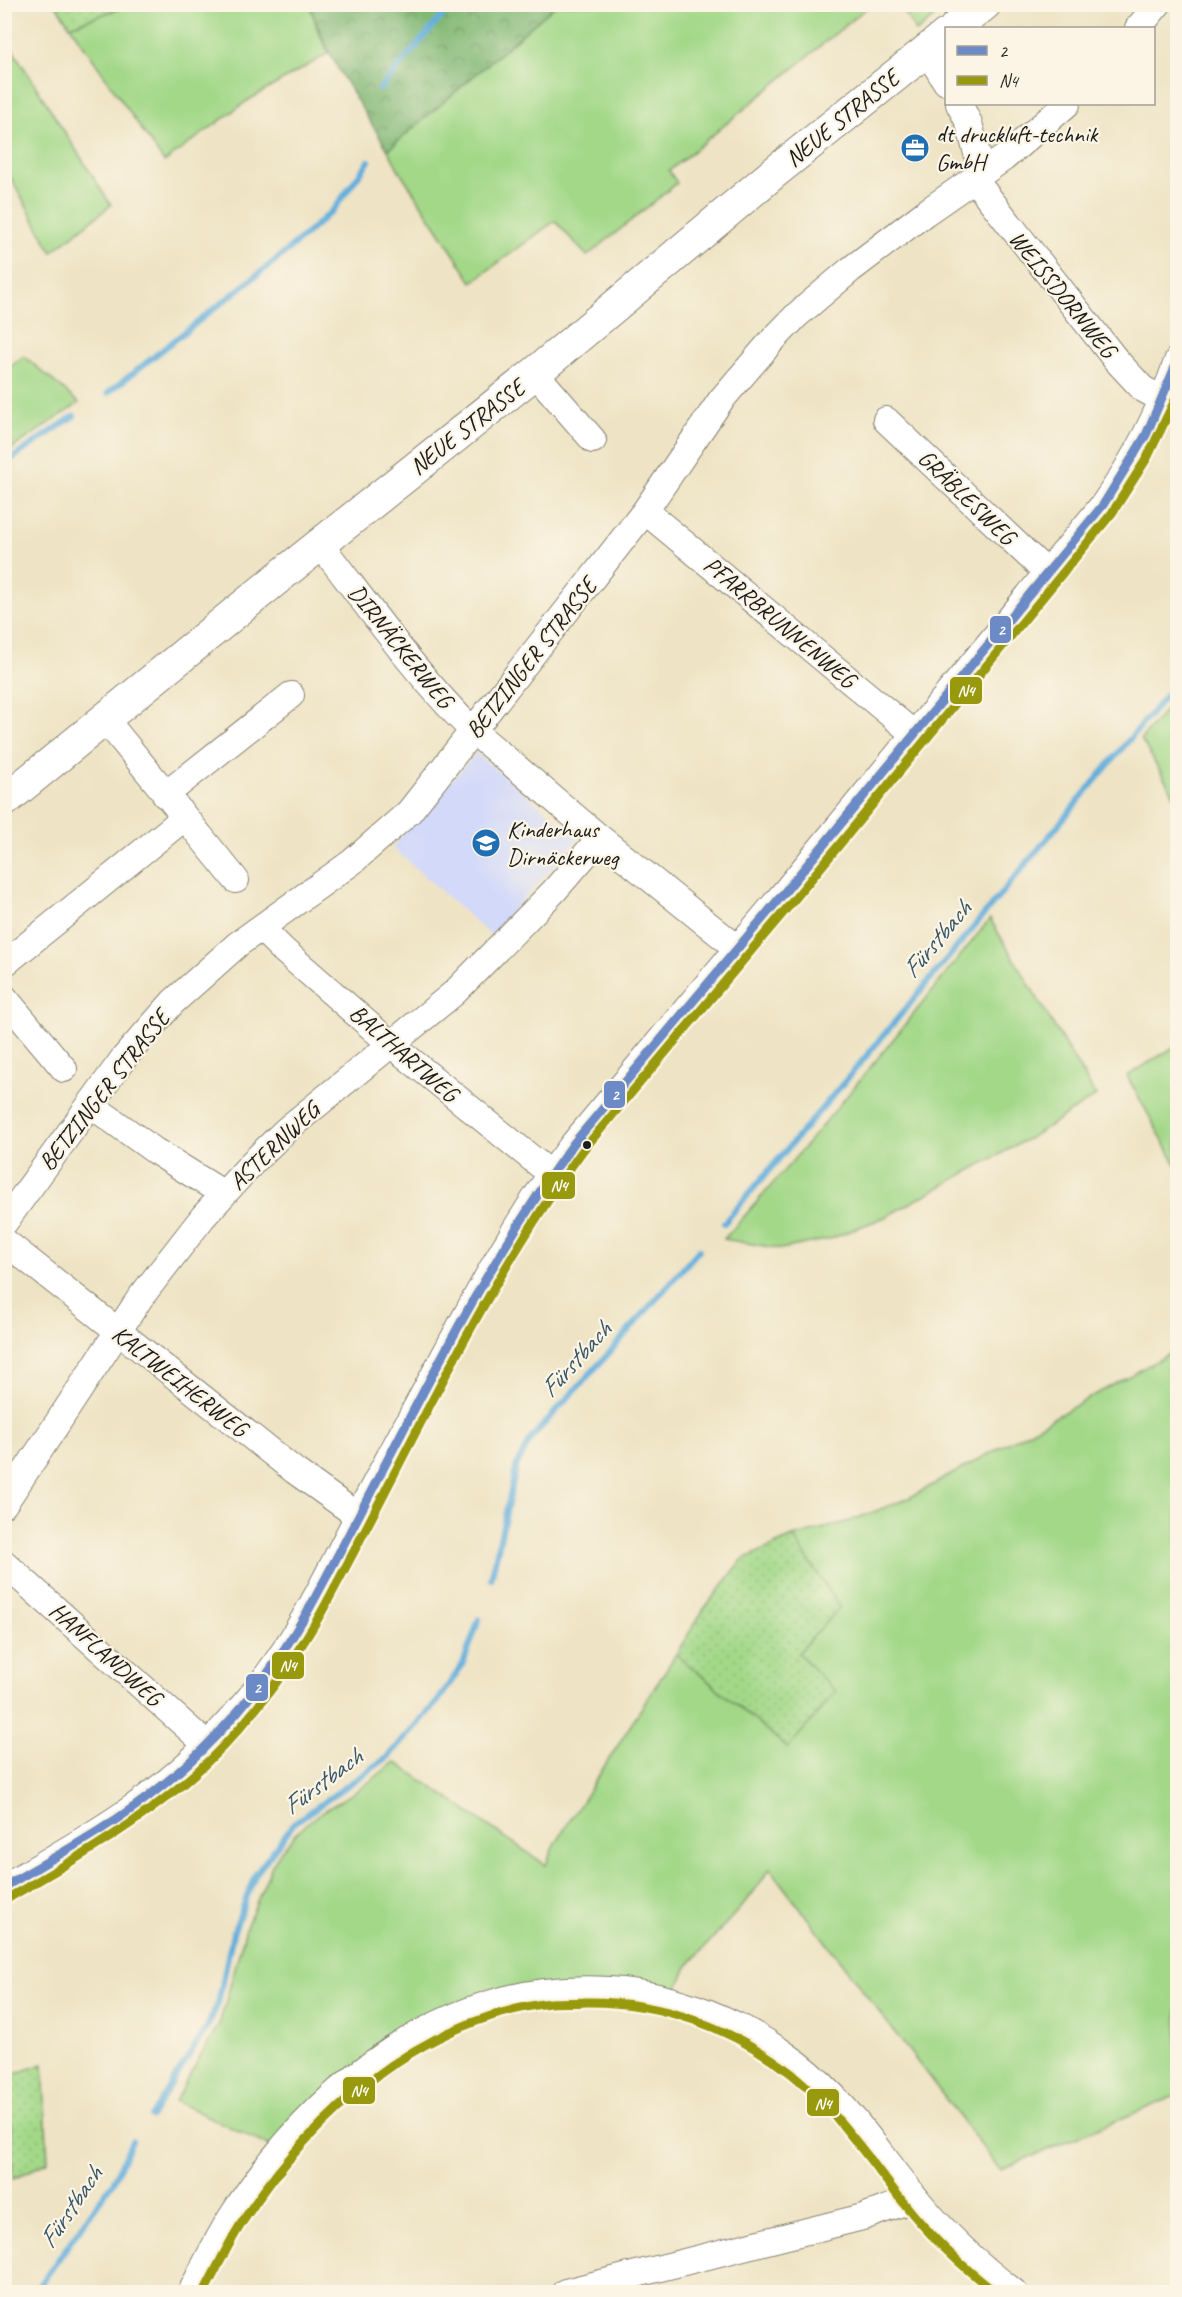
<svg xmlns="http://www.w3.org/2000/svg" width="1182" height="2297" font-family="Caveat,sans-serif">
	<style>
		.built { fill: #d2d9f9 }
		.grass { fill: #a2d888; stroke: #5f7a52; stroke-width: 1.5 }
		.forest { fill: url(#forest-crowns); stroke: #4e6a48; stroke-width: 1.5 }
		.garden { fill: url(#garden-dots); stroke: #5f7a52; stroke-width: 1.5 }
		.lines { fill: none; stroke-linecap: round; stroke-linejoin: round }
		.stream { stroke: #63afdc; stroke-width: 6 }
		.minor-casing { stroke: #858070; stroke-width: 28 }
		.major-casing { stroke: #858070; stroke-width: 34 }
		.minor { stroke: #fff; stroke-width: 26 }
		.major { stroke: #fff; stroke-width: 32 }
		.bus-1-casing { stroke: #fcf5e5; stroke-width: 14 }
		.bus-2-casing { stroke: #fcf5e5; stroke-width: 14 }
		.bus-1 { stroke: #6c8bc6; stroke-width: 9 }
		.bus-2 { stroke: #99990d; stroke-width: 9 }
		.bus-dot { fill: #1c1c1c; stroke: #fcf5e5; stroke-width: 2 }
		.labels { text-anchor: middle; stroke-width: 4.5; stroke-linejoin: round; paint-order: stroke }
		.street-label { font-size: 24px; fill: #1c1c1c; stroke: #fcf5e5 }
		.poi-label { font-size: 24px; fill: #1c1c1c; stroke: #fcf5e5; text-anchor: start }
		.water-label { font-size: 26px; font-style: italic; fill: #385769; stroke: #fcf5e5 }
		.line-badge { stroke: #fcf5e5; stroke-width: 2 }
		.badge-label { font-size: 16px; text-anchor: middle; font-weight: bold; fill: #fff }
	</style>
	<defs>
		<pattern id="forest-crowns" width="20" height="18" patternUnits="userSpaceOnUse" patternTransform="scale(1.5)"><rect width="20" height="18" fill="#81b874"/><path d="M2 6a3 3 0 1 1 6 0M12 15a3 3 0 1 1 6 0" fill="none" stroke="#69955e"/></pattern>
		<pattern id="garden-dots" width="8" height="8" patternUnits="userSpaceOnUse" patternTransform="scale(1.5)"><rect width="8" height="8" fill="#a2d888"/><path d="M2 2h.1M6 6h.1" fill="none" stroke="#8bb975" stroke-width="1.8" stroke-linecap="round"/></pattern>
	</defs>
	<rect width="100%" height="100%" fill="#fcf5e5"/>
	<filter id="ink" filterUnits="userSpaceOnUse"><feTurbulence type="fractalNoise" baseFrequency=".0167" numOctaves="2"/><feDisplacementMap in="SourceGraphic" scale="12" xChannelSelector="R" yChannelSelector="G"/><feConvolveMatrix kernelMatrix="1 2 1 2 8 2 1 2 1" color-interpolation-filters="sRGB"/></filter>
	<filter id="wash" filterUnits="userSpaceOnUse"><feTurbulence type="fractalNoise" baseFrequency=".008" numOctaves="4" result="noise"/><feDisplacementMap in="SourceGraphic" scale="24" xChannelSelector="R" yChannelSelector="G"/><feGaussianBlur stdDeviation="1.35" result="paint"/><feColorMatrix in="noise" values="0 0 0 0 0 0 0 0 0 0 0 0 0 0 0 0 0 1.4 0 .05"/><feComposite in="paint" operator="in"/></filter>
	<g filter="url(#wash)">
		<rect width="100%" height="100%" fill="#eee3c4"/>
		<!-- built -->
		<path class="built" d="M476,753l103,85 -89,97 -98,-88z"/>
		<!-- grass -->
		<path class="grass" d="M129,5h181l8,26 11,22 -82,48 -83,61 -94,-136z
			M556,5h314l-201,166 8,12 -90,73 -32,-35 -83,61 -73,-112 -11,-20z
			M900,5h49l-33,27z
			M4,36l107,169 -59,47 -47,-85z
			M24,356l55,47 -74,50v-82z
			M1177,696v104l-36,-61z
			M990,919l106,177 -63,40 -148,81 -55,22 -49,10 -57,-10c93,-103 179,-212 266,-320z
			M1177,1045v121l-50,-90z
			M1177,1346v749l-177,75 -230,-301 -21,29 -62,69 -10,22 -223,16 -178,144 -101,-48 45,-79 27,-97 25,-60 9,-14 18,-21 18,-15 43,-26 35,-27 151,103 7,-18 123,-193 112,94 10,-95 41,-46 -46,-70 57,-16 59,-23 258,-143z"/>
		<!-- forest -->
		<path class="forest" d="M310,5v-1l246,1 -168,145c-29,-47 -62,-93 -78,-145z"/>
		<!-- garden -->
		<path class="garden" d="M56,5h73l-59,21z
			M793,1537l47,70 -42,46 38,39 -48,56 -112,-94 28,-45 39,-50z
			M43,2064l5,98 -35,17 -5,-103z"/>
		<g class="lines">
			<!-- stream -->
			<path class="stream" d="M380,89l72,-85
				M108,393l178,-141 48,-43 35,-48
				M4,464l70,-48
				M724,1223l134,-157 320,-385
				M491,1579l26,-115 15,-27 78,-85 89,-102
				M151,2117l56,-90 11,-23 15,-71 22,-58 39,-52 94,-66 50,-56 25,-37 16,-45
				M35,2292l78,-110 19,-41"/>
		</g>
	</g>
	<g filter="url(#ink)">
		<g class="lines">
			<!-- minor casing -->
			<g class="minor-casing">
				<path id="minor" d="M1138,28l20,-24
					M927,51l19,31
					M959,104l10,19 13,50
					M974,179l142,181 27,29 19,10
					M535,373l58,67
					M886,420l161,153
					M645,511l269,223
					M320,544c49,63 96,131 153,187l127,107 137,110
					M105,719l131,161
					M165,795l126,-100
					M261,928l21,21 110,96 159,129
					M4,964l180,-146
					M4,997l60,72
					M91,1105l64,46 69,43
					M4,1223l119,-164 50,-57 65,-58 114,-82 57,-50 236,-301 76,-111 49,-57 27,-28 53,-45 75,-57 79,-55 63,-54
					M4,1241l291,230 63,45
					M4,1504l136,-206 63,-81 50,-55 33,-32 168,-137 100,-102 46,-53
					M4,1563l203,182
					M4,1887c71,-42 147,-83 204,-143 24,-25 48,-52 68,-81 32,-46 56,-97 82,-147 27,-52 56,-104 84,-156 40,-75 80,-149 132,-217l210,-250 319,-388c32,-45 57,-94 75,-146
					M191,2292c13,-25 25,-51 41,-76 83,-129 215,-237 377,-226 67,4 134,32 188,73 47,36 80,87 117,133 29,36 63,68 100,96
					M565,2292l298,-75 53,-19"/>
			</g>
			<!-- major casing -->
			<g class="major-casing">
				<path id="major" d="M955,28l30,-24
					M4,801l280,-228 251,-200 240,-201 171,-137"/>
			</g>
			<!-- minor -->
			<use href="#minor" class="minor"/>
			<!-- major -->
			<use href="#major" class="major"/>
			<!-- bus-1 casing -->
			<g class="bus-1-casing">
				<path id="bus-1" d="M4,1887c54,-32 110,-62 159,-102 60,-49 108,-109 146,-176 85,-155 160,-323 265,-466l210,-250 319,-388 43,-70 32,-75"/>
			</g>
			<!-- bus-2 casing -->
			<g class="bus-2-casing">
				<path id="bus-2" d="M10,1897c54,-31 108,-62 158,-101 62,-48 112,-112 152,-181 85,-155 158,-322 263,-465l210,-249 319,-388 35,-55 31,-64
					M204,2292c12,-22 23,-46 37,-68 70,-108 177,-204 309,-221 12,-1 24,0 36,-1 74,-1 148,26 206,72 44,36 76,84 111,128 27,34 58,64 92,90"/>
			</g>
			<!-- bus-1 -->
			<use href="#bus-1" class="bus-1"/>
			<!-- bus-2 -->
			<use href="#bus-2" class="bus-2"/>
		</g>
	</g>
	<!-- icons -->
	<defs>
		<g id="office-disc" transform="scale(1.5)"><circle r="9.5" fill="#1f6fb2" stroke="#fcf5e5"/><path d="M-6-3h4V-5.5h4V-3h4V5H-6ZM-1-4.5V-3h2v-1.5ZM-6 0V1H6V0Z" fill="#fff"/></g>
		<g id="school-disc" transform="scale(1.5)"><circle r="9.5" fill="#1f6fb2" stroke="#fcf5e5"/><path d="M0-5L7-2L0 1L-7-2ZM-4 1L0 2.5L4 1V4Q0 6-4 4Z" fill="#fff"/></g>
	</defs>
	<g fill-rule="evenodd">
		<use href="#office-disc" x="915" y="148"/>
		<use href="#school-disc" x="486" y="843"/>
	</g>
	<!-- markers -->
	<circle class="bus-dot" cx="587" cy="1145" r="5"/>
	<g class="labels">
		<!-- street labels -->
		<g class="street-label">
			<text transform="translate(842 118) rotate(-39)" y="8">NEUE STRASSE</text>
			<text transform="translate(1063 294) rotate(51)" y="8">WEISSDORNWEG</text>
			<text transform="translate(467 427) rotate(-38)" y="8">NEUE STRASSE</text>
			<text transform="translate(967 497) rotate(44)" y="8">GRÄBLESWEG</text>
			<text transform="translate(780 622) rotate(40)" y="8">PFARRBRUNNENWEG</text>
			<text transform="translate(401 646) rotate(51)" y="8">DIRNÄCKERWEG</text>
			<text transform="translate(531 658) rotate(-52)" y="8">BETZINGER STRASSE</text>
			<text transform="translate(404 1053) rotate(41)" y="8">BALTHARTWEG</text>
			<text transform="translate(104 1090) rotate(-52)" y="8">BETZINGER STRASSE</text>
			<text transform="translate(274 1146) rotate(-44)" y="8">ASTERNWEG</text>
			<text transform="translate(180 1381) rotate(38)" y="8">KALTWEIHERWEG</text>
			<text transform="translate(106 1654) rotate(42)" y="8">HANFLANDWEG</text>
		</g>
		<!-- poi labels -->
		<g class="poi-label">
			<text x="936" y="142">dt druckluft-technik<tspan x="936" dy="28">GmbH</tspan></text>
			<text x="507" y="837">Kinderhaus<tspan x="507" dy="28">Dirnäckerweg</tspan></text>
		</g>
		<!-- water labels -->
		<g class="water-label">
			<text transform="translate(936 939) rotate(-50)" y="9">Fürstbach</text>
			<text transform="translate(575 1359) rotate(-48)" y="9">Fürstbach</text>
			<text transform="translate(322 1781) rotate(-37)" y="9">Fürstbach</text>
			<text transform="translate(70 2207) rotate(-56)" y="9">Fürstbach</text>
		</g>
	</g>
	<g class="line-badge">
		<rect x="989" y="615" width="23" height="29" rx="6" fill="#6c8bc6"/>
		<rect x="949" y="676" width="34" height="29" rx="6" fill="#99990d"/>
		<rect x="603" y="1080" width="23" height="29" rx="6" fill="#6c8bc6"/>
		<rect x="541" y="1171" width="35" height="29" rx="6" fill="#99990d"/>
		<rect x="271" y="1651" width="34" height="29" rx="6" fill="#99990d"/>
		<rect x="245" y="1673" width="24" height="29" rx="6" fill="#6c8bc6"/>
		<rect x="342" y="2076" width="34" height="29" rx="6" fill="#99990d"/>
		<rect x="806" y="2088" width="34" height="29" rx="6" fill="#99990d"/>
	</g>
	<g class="badge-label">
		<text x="1001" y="635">2</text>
		<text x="966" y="696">N4</text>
		<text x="615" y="1100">2</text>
		<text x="559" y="1191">N4</text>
		<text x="288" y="1671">N4</text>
		<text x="257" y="1693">2</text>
		<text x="359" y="2096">N4</text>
		<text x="823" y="2109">N4</text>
	</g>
	<!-- margin -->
	<rect width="1182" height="2297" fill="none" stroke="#fcf5e5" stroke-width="24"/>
	<!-- legend -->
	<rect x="945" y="27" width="210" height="78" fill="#fcf5e5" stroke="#a29e95" stroke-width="1.5"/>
	<rect x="957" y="46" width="30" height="9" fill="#6c8bc6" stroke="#a29e95" stroke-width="1.5"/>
	<text x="999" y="57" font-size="18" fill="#1c1c1c">2</text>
	<rect x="957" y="76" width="30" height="9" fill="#99990d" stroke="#a29e95" stroke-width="1.5"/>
	<text x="999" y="87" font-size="18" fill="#1c1c1c">N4</text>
</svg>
